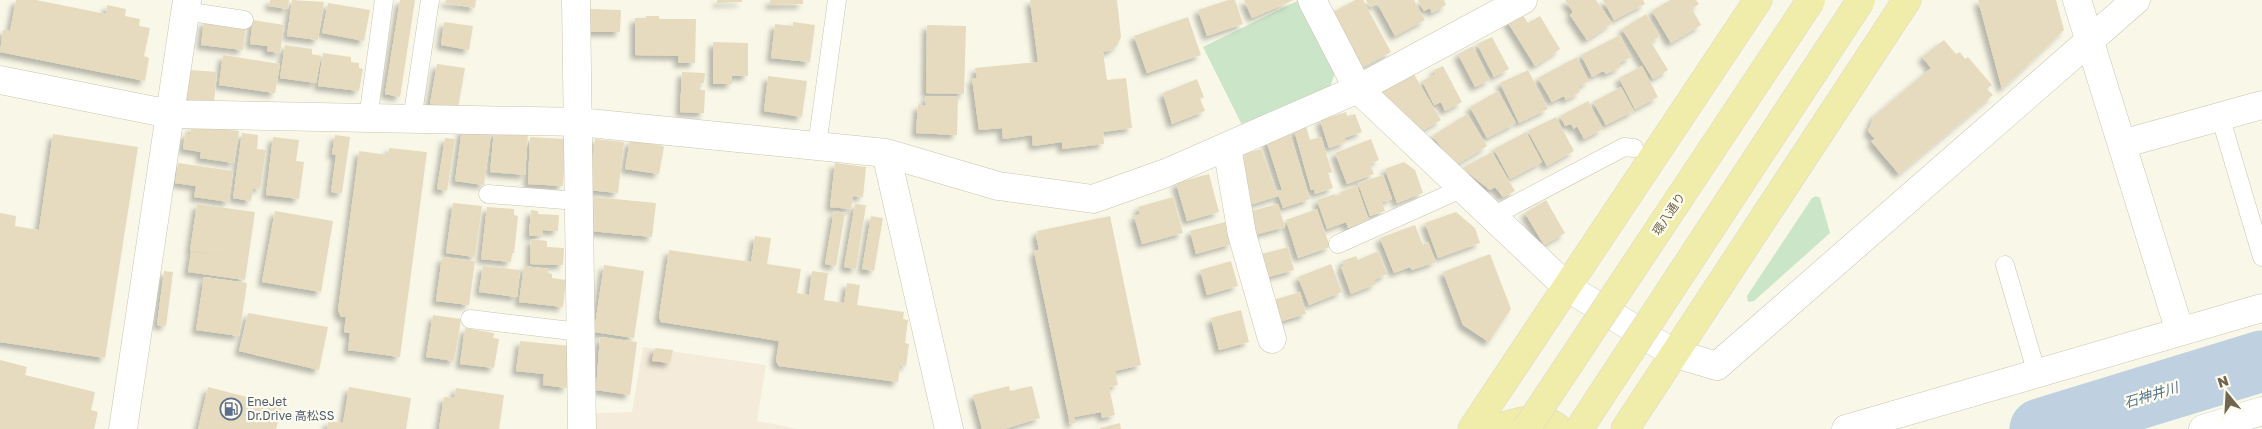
<svg xmlns="http://www.w3.org/2000/svg" width="2262" height="429" font-family="'Golos Text','Noto Sans JP',sans-serif">
	<style>
		.commercial { fill: #f5ebda }
		.green { fill: #cae5c8 }
		.lines { fill: none; stroke-linecap: round; stroke-linejoin: round }
		.river { stroke: #bfd0e0; stroke-width: 61 }
		.building { fill: #e6dbbe; filter: url(#shadow) }
		.service-casing { stroke: #cac4af; stroke-width: 19 }
		.minor-casing { stroke: #cac4af; stroke-width: 29 }
		.primary-casing { stroke: #dad7d1; stroke-width: 29 }
		.service { stroke: #fff; stroke-width: 18 }
		.minor { stroke: #fff; stroke-width: 28 }
		.primary { stroke: #efeda9; stroke-width: 28 }
		.primary-bridge-casing { stroke: #dad7d1; stroke-width: 29; stroke-linecap: butt }
		.primary-bridge { stroke: #efeda9; stroke-width: 28 }
		.labels { text-anchor: middle; stroke-width: 4.5; stroke-linejoin: round; paint-order: stroke }
		.street-label { font-size: 12px; fill: #70664f; stroke: #fdfcee }
		.service-label { font-size: 12px; fill: #4e5e75; stroke: #fdfcee; text-anchor: start }
		.water-label { font-size: 14px; font-style: italic; fill: #567594; stroke: #fdfcee }
	</style>
	<defs>
		<filter id="shadow"><feDropShadow dx="-4.5" dy="4.5" stdDeviation="2.5" flood-color="#0004"/></filter>
	</defs>
	<rect width="100%" height="100%" fill="#f9f8e8"/>
	<!-- commercial -->
	<path class="commercial" d="M643,347l123,18 -9,56 42,8h-205v-16l38,-1z"/>
	<!-- green -->
	<path class="green" d="M1299,0l36,73 -5,14 -86,42 -41,-82z
		M1816,196l4,2 10,35 -76,68 -6,1 -1,-6 65,-98z"/>
	<g class="lines">
		<!-- river -->
		<path class="river" d="M2040,429l222,-68"/>
	</g>
	<!-- building -->
	<path class="building" d="M16,0h20l70,14 1,-9 19,4 -1,7 15,3 -1,7 11,2 -6,28 5,2 -4,23 -145,-29 3,-22 7,1z
		M270,0h19l-1,9 -19,-3z
		M292,0l32,2 -6,38 -31,-4z
		M400,0h15l-15,97 -15,-3z
		M446,0h30l-1,8 -30,-5z
		M717,0h25v2l-25,1z
		M770,0h33v4l-33,1z
		M1030,0h87l4,37 -3,7 -6,6 -9,2 4,28 19,-2 6,50 -29,4 1,12 -42,5v-7l-29,4 -1,-11 -29,4 -1,-11 -23,2 -7,-52h5l-2,-10 63,-6z
		M1228,0h7l8,24 -36,12 -9,-26z
		M1244,0h50l-42,18z
		M1355,0h8l28,52 -28,15 -30,-55z
		M1366,0h48l11,20 -30,16 -18,-33 -7,4z
		M1418,0h26l2,5 -14,8 -2,-5 -6,3z
		M1565,0h31l16,23 -25,17 -17,-25 3,-3z
		M1603,0h40l2,4 -31,16z
		M1670,0h26l3,4 -7,5 9,16 -30,18 -19,-32z
		M1978,0h78l8,30 -62,59z
		M328,3l42,7 -6,31 -42,-8z
		M589,9l32,1 -1,22h-32z
		M1521,12l7,11 12,-7 20,33 -25,17 -28,-45z
		M1646,14l14,22 -9,6 17,28 -15,9 -31,-50z
		M646,16h13v3h37l-1,44h-17l1,-7 -44,-1v-37h11z
		M1188,17l13,38 -54,18 -13,-37z
		M253,20l31,5 -4,28 -13,-2 1,-5 -18,-2z
		M204,21l42,5 -3,24 -42,-5z
		M444,22l29,4 -4,24 -28,-5z
		M793,22l22,3 -5,37 -39,-4 4,-34 18,2z
		M927,25l39,1 -2,68 -38,-1z
		M1620,35l11,22 -12,6 2,4 -15,7 -3,-3 -11,6 -11,-22z
		M1492,37l17,32 -15,8 -17,-33z
		M1944,40l12,14 4,-2 5,7 3,-2 24,28 -5,4 6,6 -94,79 -28,-33 4,-2 -7,-8 6,-15 57,-48 -9,-11z
		M713,42l35,1v33h-16v8h-19z
		M285,45l27,4v5l9,2 -5,27 -36,-5z
		M1473,46l17,34 -15,7 -17,-33z
		M323,53l28,4v5l8,1v5l4,1 -4,22 -41,-5z
		M223,55l57,9 -5,29 -56,-8z
		M1577,57l12,24 -11,6 2,5 -14,8 -2,-4 -12,6 -14,-24z
		M437,64l28,4 -7,40 -28,-4z
		M1443,66l19,36 -17,9 -4,-9 -7,3 -12,-24 14,-7 -2,-4z
		M1642,66l16,31 -23,12 -16,-31z
		M190,70l27,2 -3,30 -28,-3z
		M1528,70l20,39 -29,14 -19,-40z
		M1412,71l29,49 -21,12 -42,-41z
		M682,72l23,1 -1,10 -4,1v6h5l-1,23 -24,-1z
		M768,76l39,5 -5,36 -38,-6z
		M1197,79l7,18 -4,2 5,12 -33,13 -9,-31z
		M1621,87l13,24 -28,14 -13,-23z
		M1498,91l18,32 -29,15 -17,-31z
		M926,96l32,1 -1,38 -41,-2 2,-28 7,1z
		M1588,101l15,28 -19,10 -7,-13 -3,3 -3,-5 -6,2 -5,-10z
		M1346,112l1,4 8,-2 7,18 -18,6 2,4 -17,6 -9,-28z
		M1467,114l20,32 -31,19 -24,-29z
		M1556,117l18,34 -27,15 -19,-35z
		M205,126l34,5 -5,32 -34,-5 1,-6 -18,-3 2,-15h5l1,-7 13,2z
		M1306,126l4,14 11,-3 11,35 -4,1 5,15 -18,6 -1,-5 -3,1 -17,-60z
		M462,129l29,5 -7,51 -29,-4z
		M494,131l34,2 -3,42 -35,-3z
		M1526,132l16,30 -32,17 -16,-30z
		M242,133l16,2 -1,14 9,1 -6,39 -7,-1 -2,13 -18,-3z
		M1290,133l20,66 -27,9 -6,-17 5,-1 -16,-50z
		M53,134l85,13 -33,211 -105,-16v-129l16,3 -1,10 24,4z
		M335,135l15,2 -8,56 -11,-1 5,-37 -4,-1z
		M273,137l26,3 -3,21 8,1 -5,37 -33,-4z
		M530,137l36,2 -3,47 -35,-2z
		M445,138l10,1 -8,52 -10,-2z
		M595,139l29,3 -6,51 -30,-3z
		M1371,139l8,21 -9,4 4,10 -27,10 -12,-31z
		M630,140l34,6 -5,28 -34,-5z
		M389,148l38,4 -27,205 -52,-7 2,-17 -6,-1 2,-15h-5l-3,-7 21,-159 29,4z
		M1261,149l17,47 -31,10 -7,-46 5,-1 -1,-5z
		M1492,152l23,39 -12,6 -8,-10 -5,3 -28,-22z
		M1404,162l11,8 8,23 -26,10 -12,-34z
		M178,163l55,8 -4,31 -35,-5 2,-11 -21,-3z
		M835,163l31,4 -3,30 -10,-1 -2,13 -21,-2z
		M1209,174l10,38 -32,9 -11,-38z
		M1383,175l9,24 -10,3 3,9 -15,5 -12,-33z
		M1357,186l12,34 -21,8 -2,-6 -19,7 -10,-29 18,-6v2l6,-2 -1,-2z
		M594,197l62,6 -4,34 -61,-6z
		M1173,197l10,36 -41,11 -8,-28 6,-2 -2,-7z
		M1546,200l19,33 -21,12 -19,-32z
		M453,203l29,3 -7,51 -29,-4z
		M197,204l58,8 -10,68 -57,-8 3,-20 43,5 -44,-6z
		M855,204l11,1 -10,64 -12,-2z
		M1278,204l7,23 -34,9 -7,-23z
		M487,207l27,2v6l4,1 -4,37h-2l-1,9 -30,-3z
		M1317,209l13,38 -32,11 -12,-38z
		M531,210l7,1v3l21,1 -1,16 -15,-1 -1,6h-13z
		M275,211l58,10 -12,71 -59,-10z
		M834,211l11,2 -9,53 -11,-2z
		M1456,212l19,16 5,15 -42,15 -13,-35z
		M871,216l12,2 -9,53 -12,-2z
		M1110,216l31,149 -26,6 3,14 -9,2 6,28 -13,3 -1,-6 -27,5 1,6 -5,1 -36,-173 5,-1 -3,-15 2,-1 -1,-3z
		M1225,222l7,22 -36,10 -6,-23z
		M1415,225l8,20 5,-3 8,20 -24,8 -2,-3 -16,6 -14,-35z
		M755,236l16,2 -4,26 34,5 -4,24 12,2 3,-24 16,2 -4,27 20,3 3,-20 13,2 -3,20 47,7 -1,7 5,1 -3,23 4,1 -3,22 -6,-1 -2,17 -119,-16 -3,-5 3,-20 -118,-19 -2,-5 10,-67 82,12z
		M531,239l16,2v6l17,1 -1,17 -33,-1z
		M1288,247l6,23 -29,8 -7,-23z
		M1378,251l9,23 -13,6 2,4 -25,10 -10,-27 3,-1 -2,-5 14,-5 2,4z
		M1490,254l21,55 -22,33 -26,-17 -20,-53z
		M442,257l33,4 -6,44 -33,-4z
		M1231,261l7,25 -31,9 -7,-25z
		M1331,264l11,28 -33,13 -11,-28z
		M604,265l40,6 -10,67 -40,-6z
		M483,266l37,4 -3,27 -38,-5z
		M524,266l24,3v4l4,1v4l14,2 -3,27 -44,-5z
		M164,271l9,1 -7,54 -9,-1z
		M204,277l43,6 -8,53 -43,-6z
		M1300,292l6,22 -31,9 -5,-22z
		M1241,310l8,32 -30,8 -8,-32z
		M248,313l80,14 -9,43 -80,-19z
		M433,315l28,4 -7,42 -28,-4z
		M465,328l29,5 -1,5 6,1 -5,29 -34,-4z
		M600,337l37,5 -7,53 -34,-5z
		M520,341l50,5 -3,42 -24,-3 1,-11 -28,-3z
		M655,348l18,2 -3,13 -18,-2z
		M0,360l27,7 -2,8 70,17 -4,18 7,2 -4,17h-94z
		M1009,386l1,5 22,-5 8,32 -36,11h-22l-9,-34z
		M208,387l74,19 -6,23h-78z
		M349,387l62,11 -5,31h-79l1,-8 15,2z
		M456,388l48,7 -5,34h-60l5,-32 10,1z
		M1120,423l1,6h-21v-1z"/>
	<g class="lines">
		<!-- service casing -->
		<g class="service-casing">
			<path id="service" d="M185,11l59,9
				M2220,116l42,141
				M368,119l16,-119
				M412,120l18,-120
				M817,146l20,-146
				M488,194l89,7
				M1493,216l131,-69 10,1
				M1338,244l125,-56
				M2005,265l32,109
				M470,319l110,13"/>
		</g>
		<!-- minor casing -->
		<g class="minor-casing">
			<path id="minor" d="M576,0l6,429
				M1312,0l46,89 209,198 106,66 44,13 419,-366
				M2077,0l103,332
				M0,80l170,34 409,8 307,31 112,33 95,13 73,-26 192,-84 165,-89
				M2122,144l140,-39
				M1227,147l15,87 30,105
				M886,153l63,276
				M123,429l64,-429
				M1846,429l416,-121
				M2203,429l59,-18"/>
		</g>
		<!-- primary casing -->
		<g class="primary-casing">
			<path id="primary" d="M1472,429l286,-429
				M1495,429c20,-7 46,-16 64,0
				M1625,429l282,-429"/>
		</g>
		<!-- service -->
		<use href="#service" class="service"/>
		<!-- minor -->
		<use href="#minor" class="minor"/>
		<!-- primary -->
		<use href="#primary" class="primary"/>
		<!-- primary-bridge casing -->
		<g class="primary-bridge-casing">
			<path id="primary-bridge" d="M1526,429l285,-429
				M1579,429l282,-429"/>
		</g>
		<!-- primary-bridge -->
		<use href="#primary-bridge" class="primary-bridge"/>
	</g>
	<!-- icons -->
	<defs>
		<g id="fuel-ring" transform="scale(1.125)"><circle r="9.5" fill="#fdfcee" stroke="#5c6f8a" stroke-width="1.5"/><path d="M-5.5-6h7V0h2V4h1.3V-2.5L3-4.5l.8-.8L6-3V5H2.5V1h-1V6h-7ZM-4.2-4.7v3.2H.2V-4.7Z" fill="#5c6f8a"/></g>
	</defs>
	<g fill-rule="evenodd">
		<use href="#fuel-ring" x="231" y="409"/>
	</g>
	<g class="labels">
		<!-- street labels -->
		<g class="street-label">
			<text transform="translate(1669 214) rotate(-56)" y="4">環八通り</text>
		</g>
		<!-- service labels -->
		<g class="service-label">
			<text x="247" y="406">EneJet<tspan x="247" dy="14">Dr.Drive 高松SS</tspan></text>
		</g>
		<!-- water labels -->
		<g class="water-label">
			<text transform="translate(2151 395) rotate(-17)" y="5">石神井川</text>
		</g>
	</g>
	<!-- north arrow -->
	<g transform="translate(2227 394) rotate(342)" stroke="#fdfcee" stroke-width="4" paint-order="stroke">
	<path d="M0-4L9 19L0 12L-9 19Z" fill="#70664f"/>
	<text y="-8" font-size="14" font-weight="bold" text-anchor="middle" fill="#70664f">N</text>
	</g>
</svg>
